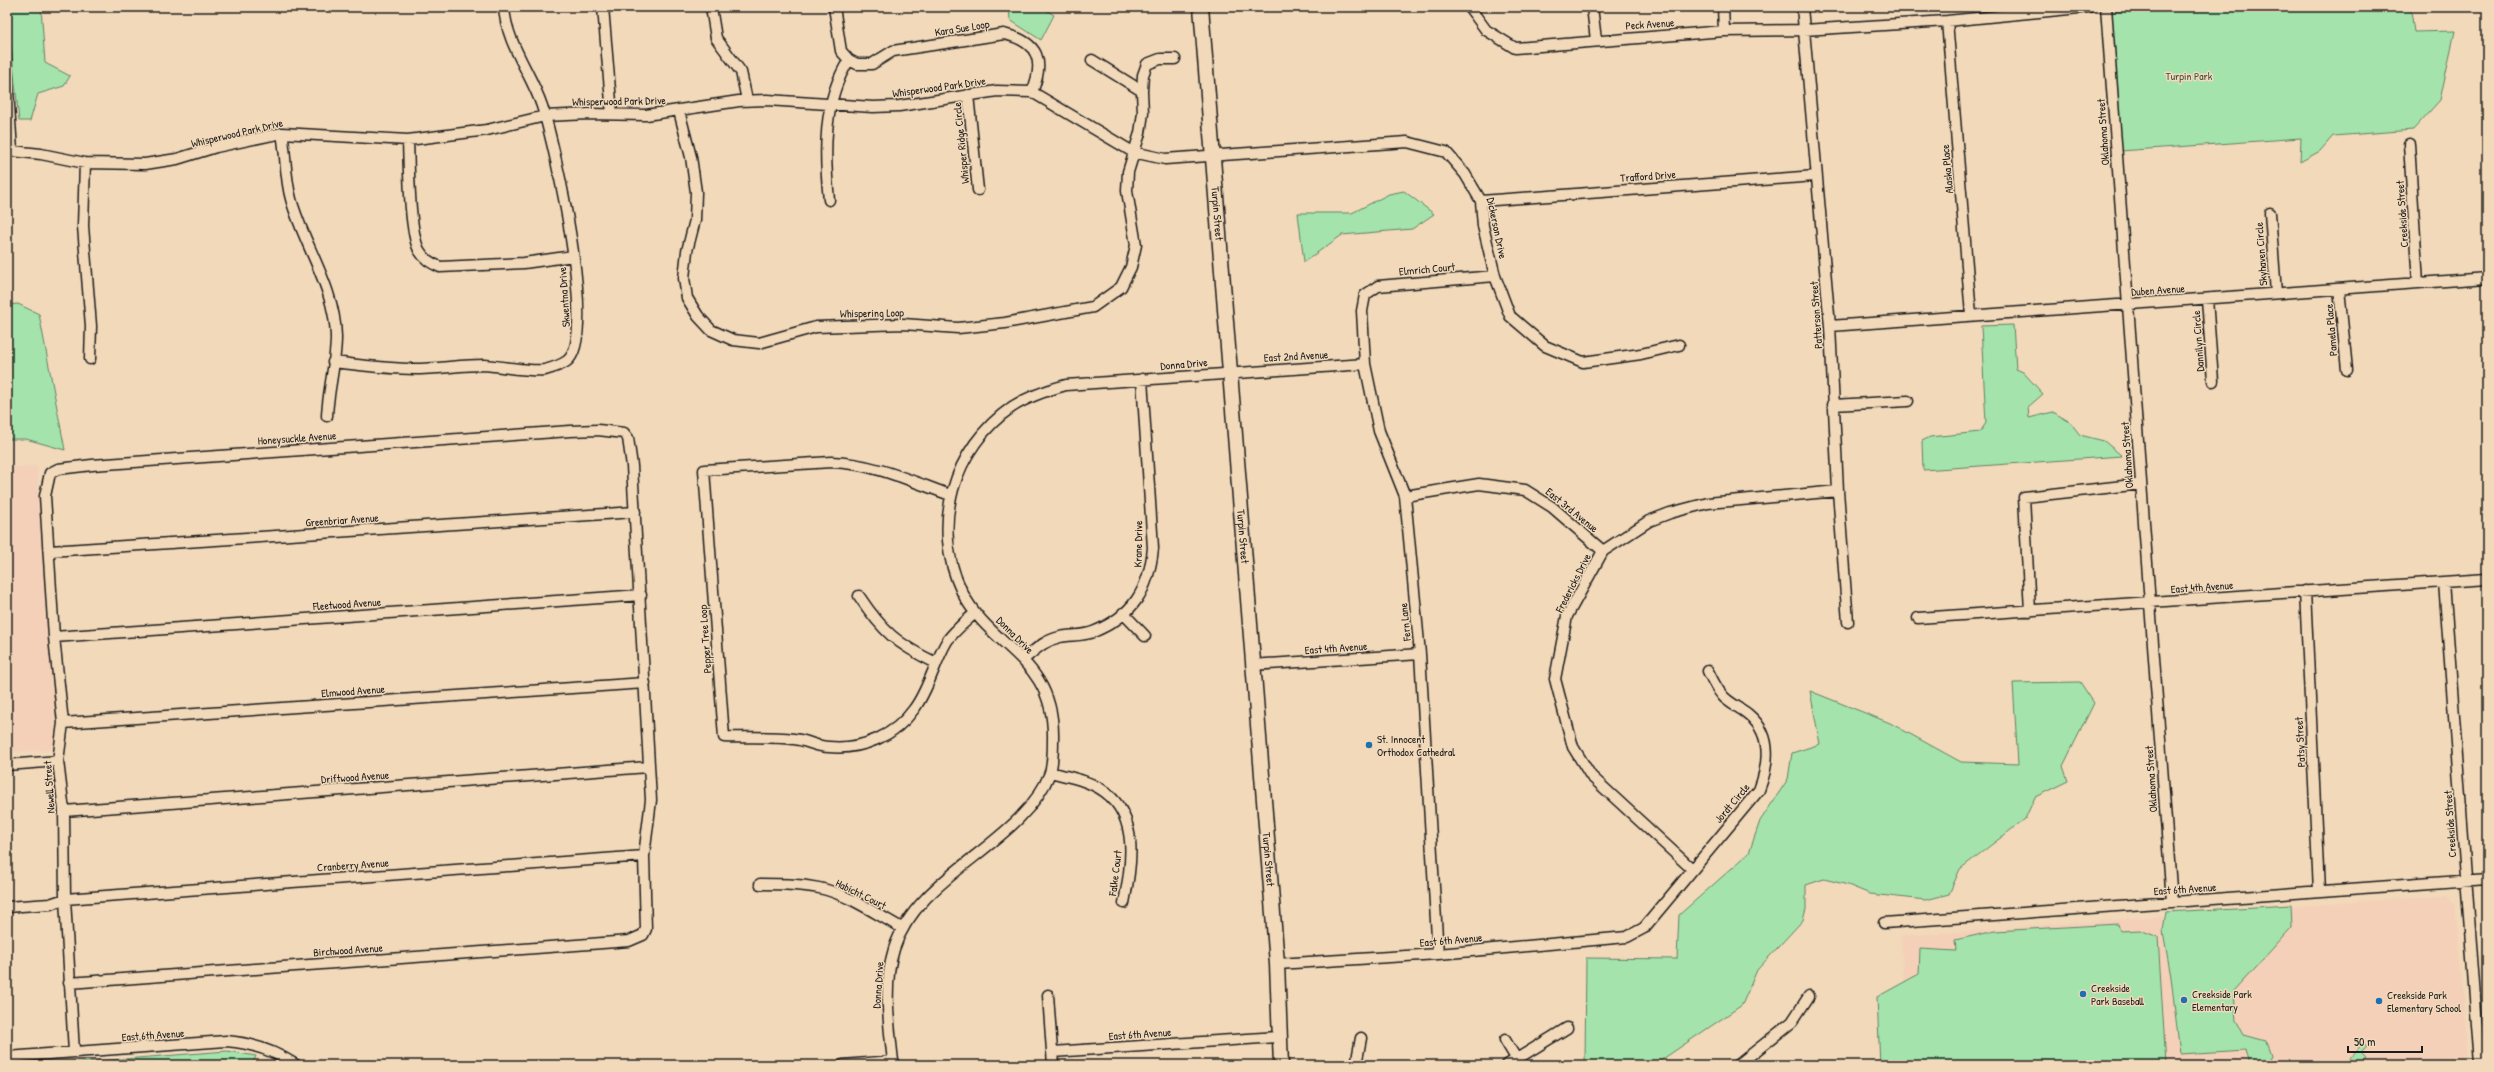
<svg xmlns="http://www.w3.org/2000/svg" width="2494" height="1072" font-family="'Patrick Hand',sans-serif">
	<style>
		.built { fill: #f4d0b9 }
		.green { fill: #a4e4ac; stroke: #608064 }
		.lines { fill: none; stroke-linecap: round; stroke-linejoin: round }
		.street-casing { stroke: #1c1c1c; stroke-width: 13 }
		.secondary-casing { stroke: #1c1c1c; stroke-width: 17 }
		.street { stroke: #f2d9ba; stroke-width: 10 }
		.secondary { stroke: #f2d9ba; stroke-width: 14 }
		.poi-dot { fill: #1f6fb2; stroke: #f2d9ba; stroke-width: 1.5 }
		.labels { text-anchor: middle; stroke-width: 3; stroke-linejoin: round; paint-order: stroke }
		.street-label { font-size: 11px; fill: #1c1c1c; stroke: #f2d9ba }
		.park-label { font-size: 11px; fill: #3e4e40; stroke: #f2d9ba }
		.poi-label { font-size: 11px; fill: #1c1c1c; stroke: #f2d9ba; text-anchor: start }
	</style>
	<rect width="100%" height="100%" fill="#f2d9ba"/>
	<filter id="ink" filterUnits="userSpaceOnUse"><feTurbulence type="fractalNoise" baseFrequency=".025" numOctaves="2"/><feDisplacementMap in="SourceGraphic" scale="8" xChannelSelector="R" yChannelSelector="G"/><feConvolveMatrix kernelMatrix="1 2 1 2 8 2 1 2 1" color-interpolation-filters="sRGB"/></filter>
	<g filter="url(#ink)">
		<!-- built -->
		<path class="built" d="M37,466l19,272 -6,12 -43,2v-284z
			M2447,895l8,9 14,161h-560l-8,-129z"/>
		<!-- green -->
		<path class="green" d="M7,7h34l4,56 25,13 -6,10 -26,8 -8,27h-11z
			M1009,7h32l13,8 -13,25 -31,-20z
			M2183,7h230l-2,4 3,21 41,-1 -15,69 -27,30 -80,6 -13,15 -20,11 1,-24 -181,13 -9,-139z
			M1404,191l30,23 -22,15 -70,6 -38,27 -6,-49h54l37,-19z
			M18,304l21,10 26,136 -39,-11h-19v-134z
			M2013,325l3,44 7,3 20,22 -15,13 1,11 24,-6 17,10 10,13 24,6 18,15 -199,14 -1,-29 8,-4 50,-5 6,-9 -5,-97z
			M2080,682l14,21 -31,63 5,15 -33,16 -10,22 -65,50 -11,25 -23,6 -56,-6 -22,-9 -24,-6 -18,6v24l-3,11 -46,50 -15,35 -88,60h-69l1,-107 91,1 2,-44 70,-62 11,-32 28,-42 4,-26 28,-9 -10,-53 80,32 71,39 57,2 -5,-81z
			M2291,905l1,22 -58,64 2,29 8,15 22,6 5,14 -6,10h-16l-4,-15 -65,4 -9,-77 -8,-46 3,-19z
			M2118,924l2,7 20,-1 18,7 8,128h-286l-3,-68 42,-23 1,-25 36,2 -1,-11 40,-9z
			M2363,1044l4,3 -6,6 5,5 -6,7h-15z
			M227,1051l29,5 -4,9h-205z"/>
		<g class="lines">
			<!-- street casing -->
			<g class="street-casing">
				<path id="street" d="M603,7l9,107
					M711,7l5,31 25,34 6,28
					M1469,7l17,23 29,18 209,-17 80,-1 143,-9 142,-14
					M1592,7l4,33
					M1723,7l1,24
					M1802,7l28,319 8,165 10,131
					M2106,7l66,895
					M1947,21l24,294
					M849,60l8,4h15l21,-13 111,-17c35,8 41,27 28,58
					M7,74l5,77 29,3 44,9 60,1 32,-5 39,-12 66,-14 126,7 79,-10 58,-14 44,-2 57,1 93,-14 28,-1 106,7 26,-1 98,-15 35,1 101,60 32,7 242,-17 39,10 19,22 16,27 2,25 12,50 15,40 35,30 38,16 58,-8 38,-9
					M1142,91l1,-16 4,-11 13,-5h15
					M968,95l10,95
					M679,111l12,46 5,35 -1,28 -8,31 -3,27 3,20 11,18 13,14 22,10 26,3 57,-16 87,-3 55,4 47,-5 88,-16 28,-20 10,-20 5,-22 -9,-54 1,-19 12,-39 3,-20 -1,-22 -50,-31
					M282,133c4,21 3,45 9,66 13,47 44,88 45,138 0,26 -8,53 -9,79
					M408,140c1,26 1,90 11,110 5,9 12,13 21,17l84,-4 49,-7
					M2409,144l9,139
					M85,163l-2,63 8,100 -1,33
					M829,200c-5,-47 -6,-100 20,-140l-8,-9 -7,-44
					M1481,201l334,-25
					M2270,213l6,80
					M2339,289l8,81
					M2207,299l6,82
					M1830,326l657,-48
					M333,362c27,3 54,7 81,7 24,0 47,-4 70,-4 15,1 49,7 61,5 7,-2 17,-5 22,-9 32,-24 -13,-218 -25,-255 -11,-33 -36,-63 -38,-99
					M1833,405l75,-4
					M950,495c-39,-14 -77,-32 -119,-33l-127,8 20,267c23,1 47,-1 70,2 12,1 23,8 35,8 33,3 66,-11 85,-38 15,-20 20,-46 33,-68 7,-10 19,-20 28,-28
					M1405,496l74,-12 46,6 27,17 51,44
					M50,551l585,-39
					M2444,582l36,483
					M2305,591l14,300
					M859,596c24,36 38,48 77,67
					M2030,611l-6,-114 117,-13
					M1123,613l22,23
					M1918,618l569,-39
					M54,637l587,-42
					M1024,659c11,-9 21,-19 36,-22 10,-2 23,-1 33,-5 40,-16 56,-42 60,-84l-11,-169
					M1252,665l168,-11
					M63,723l582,-40
					M7,765l51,-4
					M1050,772c18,5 39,8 55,20 35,26 26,74 19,111
					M64,811l584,-44
					M1692,869l-101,-93 -18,-29 -18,-68 12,-63 36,-65 46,-30 21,-8 38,-10 130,-12
					M760,884c20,0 39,0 59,4 29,6 57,26 83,40
					M7,907l43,-3 15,-5 579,-43
					M1884,923l603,-44
					M1438,954l-18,-300 -15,-158 -26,-65 -14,-67 -3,-53 3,-16 13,-9 117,-10
					M1277,964l161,-10 189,-17 17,-9 115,-138c10,-26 14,-55 -10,-75 -8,-7 -21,-12 -27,-20 -6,-7 -10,-16 -14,-24
					M69,983l560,-42 14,-6 3,-6 -2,-73 7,-56 -19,-334 -4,-28 -4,-5 -26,-3 -28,1 -478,34 -34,4 -8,4 -5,23 9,141 9,86 -5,38 6,50 1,88 9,153
					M1048,995l5,70
					M1505,1040l12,20
					M1052,1052l226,-15
					M7,1057l219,-16c25,2 49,10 70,24
					M843,1065l50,-4
					M896,1065l-3,-4c-4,-36 -10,-77 1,-112 24,-76 128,-104 156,-176 3,-10 3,-24 3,-34 2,-82 -62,-89 -91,-147 -32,-67 -9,-144 50,-185 17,-11 36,-17 54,-22l299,-21
					M1356,1065l5,-27
					M1507,1065l60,-37
					M1738,1065l54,-43 17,-26"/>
			</g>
			<!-- secondary casing -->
			<g class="secondary-casing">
				<g id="secondary">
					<path id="s1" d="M1201,7l76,957 4,101"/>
				</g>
			</g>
			<!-- street -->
			<use href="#street" class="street"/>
			<!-- secondary -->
			<use href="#secondary" class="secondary"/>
		</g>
	</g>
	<!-- markers -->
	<g class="poi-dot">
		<circle cx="1369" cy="745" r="4"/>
		<circle cx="2083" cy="994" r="4"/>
		<circle cx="2184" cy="1000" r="4"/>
		<circle cx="2379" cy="1001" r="4"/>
	</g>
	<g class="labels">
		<!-- street labels -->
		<g class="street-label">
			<text transform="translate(1650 24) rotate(-4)" y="4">Peck Avenue</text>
			<text transform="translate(962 28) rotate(-9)" y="4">Kara Sue Loop</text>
			<text transform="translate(939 87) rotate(-8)" y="4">Whisperwood Park Drive</text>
			<text transform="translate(619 101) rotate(-1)" y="4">Whisperwood Park Drive</text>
			<text transform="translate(2103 132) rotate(-94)" y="4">Oklahoma Street</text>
			<text transform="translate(237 133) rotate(-13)" y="4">Whisperwood Park Drive</text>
			<text transform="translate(961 143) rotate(-96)" y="4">Whisper Ridge Circle</text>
			<text transform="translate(1947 169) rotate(-95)" y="4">Alaska Place</text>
			<text transform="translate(1648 176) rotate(-4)" y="4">Trafford Drive</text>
			<text dy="4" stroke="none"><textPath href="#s1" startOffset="207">Turpin Street</textPath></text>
			<text transform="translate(2402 214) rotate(-94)" y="4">Creekside Street</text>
			<text transform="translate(1497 228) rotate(78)" y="4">Dickerson Drive</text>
			<text transform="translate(2261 254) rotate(-94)" y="4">Skyhaven Circle</text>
			<text transform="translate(1427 269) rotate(-5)" y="4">Elmrich Court</text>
			<text transform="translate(2158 290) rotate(-4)" y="4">Duben Avenue</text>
			<text transform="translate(564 297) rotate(-94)" y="4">Skwentna Drive</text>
			<text transform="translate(872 313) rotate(-1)" y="4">Whispering Loop</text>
			<text transform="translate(1816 315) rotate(-94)" y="4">Patterson Street</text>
			<text transform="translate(2331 330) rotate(-95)" y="4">Pamela Place</text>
			<text transform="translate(2198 341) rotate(-94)" y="4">Dannilyn Circle</text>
			<text transform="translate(1296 356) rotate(-3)" y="4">East 2nd Avenue</text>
			<text transform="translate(1184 364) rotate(-5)" y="4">Donna Drive</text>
			<text transform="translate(297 438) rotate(-4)" y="4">Honeysuckle Avenue</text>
			<text transform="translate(2127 455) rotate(-94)" y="4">Oklahoma Street</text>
			<text transform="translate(1572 510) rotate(39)" y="4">East 3rd Avenue</text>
			<text transform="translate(342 520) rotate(-4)" y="4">Greenbriar Avenue</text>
			<text dy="4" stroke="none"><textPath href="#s1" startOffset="531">Turpin Street</textPath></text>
			<text transform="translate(1138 544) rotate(-89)" y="4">Krane Drive</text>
			<text transform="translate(1573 583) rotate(-63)" y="4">Fredericks Drive</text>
			<text transform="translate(2202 587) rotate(-4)" y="4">East 4th Avenue</text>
			<text transform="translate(347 604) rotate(-4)" y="4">Fleetwood Avenue</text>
			<text transform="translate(1405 622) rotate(-96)" y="4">Fern Lane</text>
			<text transform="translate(1015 635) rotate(45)" y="4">Donna Drive</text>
			<text transform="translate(705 639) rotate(-94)" y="4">Pepper Tree Loop</text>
			<text transform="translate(1336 648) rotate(-4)" y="4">East 4th Avenue</text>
			<text transform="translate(353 691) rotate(-4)" y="4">Elmwood Avenue</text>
			<text transform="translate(2300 742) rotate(-93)" y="4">Patsy Street</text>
			<text transform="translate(355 777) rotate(-4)" y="4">Driftwood Avenue</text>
			<text transform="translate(2151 779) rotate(-94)" y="4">Oklahoma Street</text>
			<text transform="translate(49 787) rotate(-94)" y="4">Newell Street</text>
			<text transform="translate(1732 803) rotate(-50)" y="4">Jordt Circle</text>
			<text transform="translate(2450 824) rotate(-94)" y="4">Creekside Street</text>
			<text dy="4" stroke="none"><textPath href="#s1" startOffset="855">Turpin Street</textPath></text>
			<text transform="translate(353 865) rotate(-4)" y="4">Cranberry Avenue</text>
			<text transform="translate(1115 873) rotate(-83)" y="4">Falke Court</text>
			<text transform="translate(2185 889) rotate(-4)" y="4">East 6th Avenue</text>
			<text transform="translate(861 894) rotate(26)" y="4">Habicht Court</text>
			<text transform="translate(1451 940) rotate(-5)" y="4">East 6th Avenue</text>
			<text transform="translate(348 950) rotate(-4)" y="4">Birchwood Avenue</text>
			<text transform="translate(878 985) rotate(-86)" y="4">Donna Drive</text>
			<text transform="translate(1140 1034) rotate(-4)" y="4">East 6th Avenue</text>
			<text transform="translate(153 1035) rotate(-4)" y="4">East 6th Avenue</text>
		</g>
		<!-- park labels -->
		<g class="park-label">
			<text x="2189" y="80">Turpin Park</text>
		</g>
		<!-- poi labels -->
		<g class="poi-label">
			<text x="1377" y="743">St. Innocent<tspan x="1377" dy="13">Orthodox Cathedral</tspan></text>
			<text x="2091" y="992">Creekside<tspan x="2091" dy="13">Park Baseball</tspan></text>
			<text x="2192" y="998">Creekside Park<tspan x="2192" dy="13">Elementary</tspan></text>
			<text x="2387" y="999">Creekside Park<tspan x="2387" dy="13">Elementary School</tspan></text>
		</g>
	</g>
	<!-- margin -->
	<rect width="2494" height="1072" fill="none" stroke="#f2d9ba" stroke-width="24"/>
	<rect x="12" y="12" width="2470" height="1048" fill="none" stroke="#1c1c1c" stroke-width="1.5" filter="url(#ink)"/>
	<!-- scale -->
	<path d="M2348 1046v6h74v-6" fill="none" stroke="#1c1c1c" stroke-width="2"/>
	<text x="2354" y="1046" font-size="12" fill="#1c1c1c" stroke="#f2d9ba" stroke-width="3" paint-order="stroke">50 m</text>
</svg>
